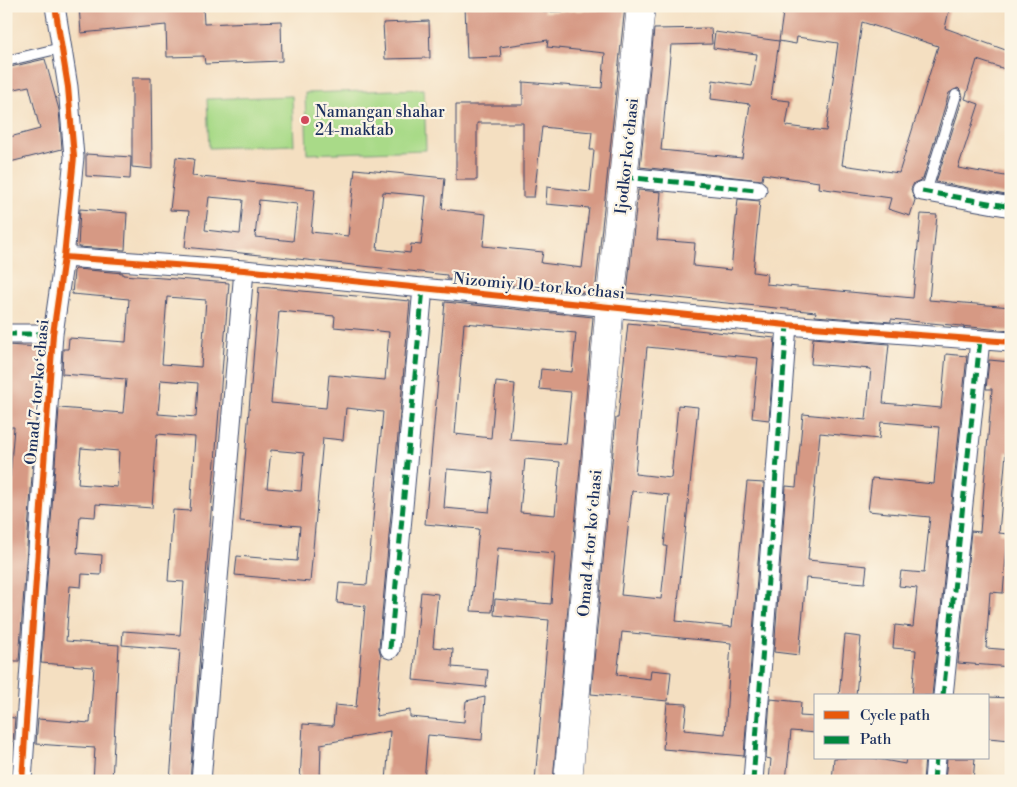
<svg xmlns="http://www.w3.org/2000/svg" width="1017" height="787" font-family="'Libre Bodoni',serif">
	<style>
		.green { fill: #a9da88; stroke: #628473 }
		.building { fill: #d69984; fill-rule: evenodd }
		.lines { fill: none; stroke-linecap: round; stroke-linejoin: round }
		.lane-casing { stroke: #3c496d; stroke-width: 12 }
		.street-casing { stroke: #3c496d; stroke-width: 21 }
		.secondary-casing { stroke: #3c496d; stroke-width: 29 }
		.lane { stroke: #fff; stroke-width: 10 }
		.street { stroke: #fff; stroke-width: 19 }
		.secondary { stroke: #fff; stroke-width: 28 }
		.quiet { stroke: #00873e; stroke-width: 5; stroke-dasharray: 10 5; stroke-linecap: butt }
		.cycleway-casing { stroke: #fcf5e5; stroke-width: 9 }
		.cycleway { stroke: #e8590c; stroke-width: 6 }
		.poi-dot { fill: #d1495b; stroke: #fcf5e5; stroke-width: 2 }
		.labels { text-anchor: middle; stroke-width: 4.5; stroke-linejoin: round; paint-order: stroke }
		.poi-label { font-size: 16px; fill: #1b2f5e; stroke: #fcf5e5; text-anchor: start }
		.street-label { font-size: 16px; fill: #1b2f5e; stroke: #fcf5e5 }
	</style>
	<rect width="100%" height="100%" fill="#fcf5e5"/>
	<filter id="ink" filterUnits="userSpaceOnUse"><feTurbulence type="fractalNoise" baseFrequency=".02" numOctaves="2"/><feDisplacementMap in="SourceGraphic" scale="10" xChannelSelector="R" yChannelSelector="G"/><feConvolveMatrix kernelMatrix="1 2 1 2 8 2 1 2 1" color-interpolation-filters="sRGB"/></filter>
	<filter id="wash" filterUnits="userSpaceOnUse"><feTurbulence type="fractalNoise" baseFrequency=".0096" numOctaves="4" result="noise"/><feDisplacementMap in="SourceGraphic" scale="20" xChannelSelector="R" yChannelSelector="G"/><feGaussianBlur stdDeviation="1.12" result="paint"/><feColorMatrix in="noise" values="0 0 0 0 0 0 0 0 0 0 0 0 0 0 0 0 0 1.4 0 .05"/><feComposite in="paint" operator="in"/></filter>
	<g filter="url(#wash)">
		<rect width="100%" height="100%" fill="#f4dfc1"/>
		<!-- green -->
		<path class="green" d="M424,89l2,61 -119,4 -2,-61z
			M292,96l2,49 -85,3 -2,-49z"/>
		<g id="blocks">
			<!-- building -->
			<path class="building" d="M79,6h124l1,18 77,-3 1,40 -77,3 -1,-8 -37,1 -1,-32 -85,8z
				M465,6h79v6l60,-2v-4h21l-30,288 -148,-15v-4l-262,-28 4,-36 -19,-1 6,-53 18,2 -2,17 123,13 -4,43 37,4 7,-67 90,9 -3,31 44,5 -3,32 60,6 -2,11 41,5 7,-60 -43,-4 1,-17 43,5 4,-42h-4l2,-18 -50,-5 -8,70h-11v-74h-46v57h-21v-75h67v-23l79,6 3,-35 -58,-6 1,-7 -48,7 1,10 -34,1zM383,192l43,4 -5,49 -10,-1 -1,9 -33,-4zM209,197l34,3 -3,34 -35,-4zM259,200l38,4 -4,37 -38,-4z
				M784,6h166l-5,22 66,24v19l-34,-11 -12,39 14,5 -21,64 53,9v19l-75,-14 27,-85 -2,-6 -3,-3 -9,5 -26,86 -9,4 -3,6 4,11 -5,16 -22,-7 3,-11 -73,-10 1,-6 -56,-8 -1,6 -122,-13 14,-138 57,-1 1,16 -41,1 -10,105 81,8 8,-54 -39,-5 2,-19 39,6 5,-32 -44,-6 2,-16 64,9 -8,58 19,2 -4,25 40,5 12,-88 -41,-6 -1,7 -17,-3zM862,22l76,24 -39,127 -57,-8z
				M429,21l1,37 -45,1 -2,-36z
				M45,59l14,51 3,39 -56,14v-25l34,-9 -11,-43 -23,5v-23z
				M132,78h19l1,91 -20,-2z
				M86,154l45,3 -1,22 -44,-3z
				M638,190l23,2 -4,48 38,3 -2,23 38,4 7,-71 22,2 -7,71 14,2 -1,10 147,14 8,-84 16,1 -8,85 82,7v24l-120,-12v3l-76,-6 1,-4 -189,-19z
				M80,209l47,4 -2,37 -47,-3z
				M76,269l47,4v2l106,8 -39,498h-20l10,-131 -58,-5 1,-14 57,4 4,-53 -16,-1 5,-71 17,1 5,-74 -38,-3 -5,74 -56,-4 -1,13 -15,-1 -3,37 25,2 -1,20 -19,-1 -1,13 -11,-1 -4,55 53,4 -7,136h-19l2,-33 -59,-4 2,-25 52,4 4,-56 -53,-4 18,-255 64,5 3,-34 -64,-5 1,-25h5l1,-11 57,4 3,-43 -57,-5 2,-23zM167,297l39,3 -5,67 -39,-3zM161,380l37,3 -2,34 -38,-3zM81,448l38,3 -2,36 -39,-3z
				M259,287l151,14 -31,347 2,8 -5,60 34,-6v7l54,5 2,-21 19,-4 -3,43 -54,-5 -4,46h-38l4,-50 -69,13 -1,37h-20l3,-57 30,2 2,-21 21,2 9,-101 -28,-3 2,-20 28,2 16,-173 -37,-4 -3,32 -20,-2 -13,144 -75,-7 2,-19 60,5 3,-35 -60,-5zM279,311l56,5 -1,11 55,5 -4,48 -56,-5 -3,33 -55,-5zM271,450l33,3 -3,38 -34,-3z
				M445,302l148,15 -40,464h-18l14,-161 -55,-5 1,-16 56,5 4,-51 -57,-5 -6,64 -21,-1 8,-82 -54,-5zM464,323l112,10 -4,39 -31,-3 -2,20 32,3 -5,52 -56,-4 5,-56 -19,-2 -5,56 -36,-4zM525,459l35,3 -5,53 -35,-3zM447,469l46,4 -4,39 -45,-4z
				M628,323l147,15 -6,82 -17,-2 6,-60 -111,-11 -12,127 36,4 7,-73 20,2 -22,214 56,6 15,-145 17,1 -20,273 -81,-7 4,-46 20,1 -3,26 41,4 6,-91 -109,-11 -5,43 33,4 1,-9 20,2 -3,29 -77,-7 25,-276h2zM632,491l37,4 -5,51h3l-6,53 -40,-4z
				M813,338l76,6 -6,59 58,5 5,-54 21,2 -35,340h-20l4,-46 -23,-2 2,-23 18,2 4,-39 -18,-2 2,-15 23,2 6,-56 -62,-6 4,-33 62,6 5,-57 -58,-5 -2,17 -59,-6 -12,127 59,6 -2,17 -59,-5 -7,77 -25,-3 12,-166 10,1 7,-73 63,6 5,-51 -60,-5z
				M6,345l35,2 -22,314h-13v-184h4l4,-50h-8l3,-61h-3z
				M989,360l22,2 -3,58h3v33l-5,-1 -7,81 9,1 -5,59 -13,-1 -4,56 25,2v17l-53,-4 13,-132 9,1 12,-143h-6z
				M421,592l17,2 -5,53 20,2 -1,18 36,3 -2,17 -73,-7z
				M845,635l16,2 -5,59h-17z
				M988,697l23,1v42l-23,-2z
				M770,699l31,3 -1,14 16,1v16l-25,-2 -5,50h-17l2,-22 -5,-1z
				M6,717l9,1 -2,24h-7z
				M834,758h39l32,6 1,-6h19l-2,23h-91z
				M947,758h28l-2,23h-28z"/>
		</g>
	</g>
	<g filter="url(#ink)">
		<use href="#blocks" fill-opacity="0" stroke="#3c496d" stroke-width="1"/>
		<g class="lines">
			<!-- lane casing -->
			<g class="lane-casing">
				<path id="lane" d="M6,61l55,-13
					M926,192l30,-97"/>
			</g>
			<!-- street casing -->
			<g class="street-casing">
				<path id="street" d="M624,177l133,13
					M922,191l89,16
					M64,257l180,13 543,55 224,17
					M6,334h47
					M390,649l33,-361
					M943,696l37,-356
					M22,781l31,-447 11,-77 10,-100 -6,-70 -13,-81
					M201,781l43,-511
					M753,781l34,-456
					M934,781l2,-23"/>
			</g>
			<!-- secondary casing -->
			<g class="secondary-casing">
				<path id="secondary" d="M568,781l42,-476 31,-299"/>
			</g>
			<!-- lane -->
			<use href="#lane" class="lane"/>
			<!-- street -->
			<use href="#street" class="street"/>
			<!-- secondary -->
			<use href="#secondary" class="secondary"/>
			<!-- quiet -->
			<path class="quiet" d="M624,177l133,13
				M922,191l89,16
				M6,334h47
				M390,649l33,-361
				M943,696l37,-356
				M753,781l34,-456
				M934,781l2,-23"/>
			<!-- cycleway casing -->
			<g class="cycleway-casing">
				<path id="cycleway" d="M64,257l180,13 543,55 224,17
					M22,781l31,-447 11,-77 10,-100 -6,-70 -13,-81"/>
			</g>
			<!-- cycleway -->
			<use href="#cycleway" class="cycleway"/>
		</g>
	</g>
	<!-- markers -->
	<circle class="poi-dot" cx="305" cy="120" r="5"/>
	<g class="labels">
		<!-- poi labels -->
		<g class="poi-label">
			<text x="315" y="117">Namangan shahar<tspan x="315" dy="18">24-maktab</tspan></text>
		</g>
		<!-- street labels -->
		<g class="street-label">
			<text transform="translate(626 156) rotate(-84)" y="6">Ijodkor koʻchasi</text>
			<text transform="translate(539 285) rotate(5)" y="6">Nizomiy 10-tor koʻchasi</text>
			<text transform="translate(36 392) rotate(-85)" y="6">Omad 7-tor koʻchasi</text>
			<text transform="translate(589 543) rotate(-85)" y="6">Omad 4-tor koʻchasi</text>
		</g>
	</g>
	<!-- margin -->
	<rect width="1017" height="787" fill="none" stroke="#fcf5e5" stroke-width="25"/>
	<!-- legend -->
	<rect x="814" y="694" width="175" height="65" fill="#fcf5e5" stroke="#a2a6af"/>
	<rect x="824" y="711" width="25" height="8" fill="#e8590c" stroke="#a2a6af"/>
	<text x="860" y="720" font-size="15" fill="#1b2f5e">Cycle path</text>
	<rect x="824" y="736" width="25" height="8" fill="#00873e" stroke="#a2a6af"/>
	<text x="860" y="744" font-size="15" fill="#1b2f5e">Path</text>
</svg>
